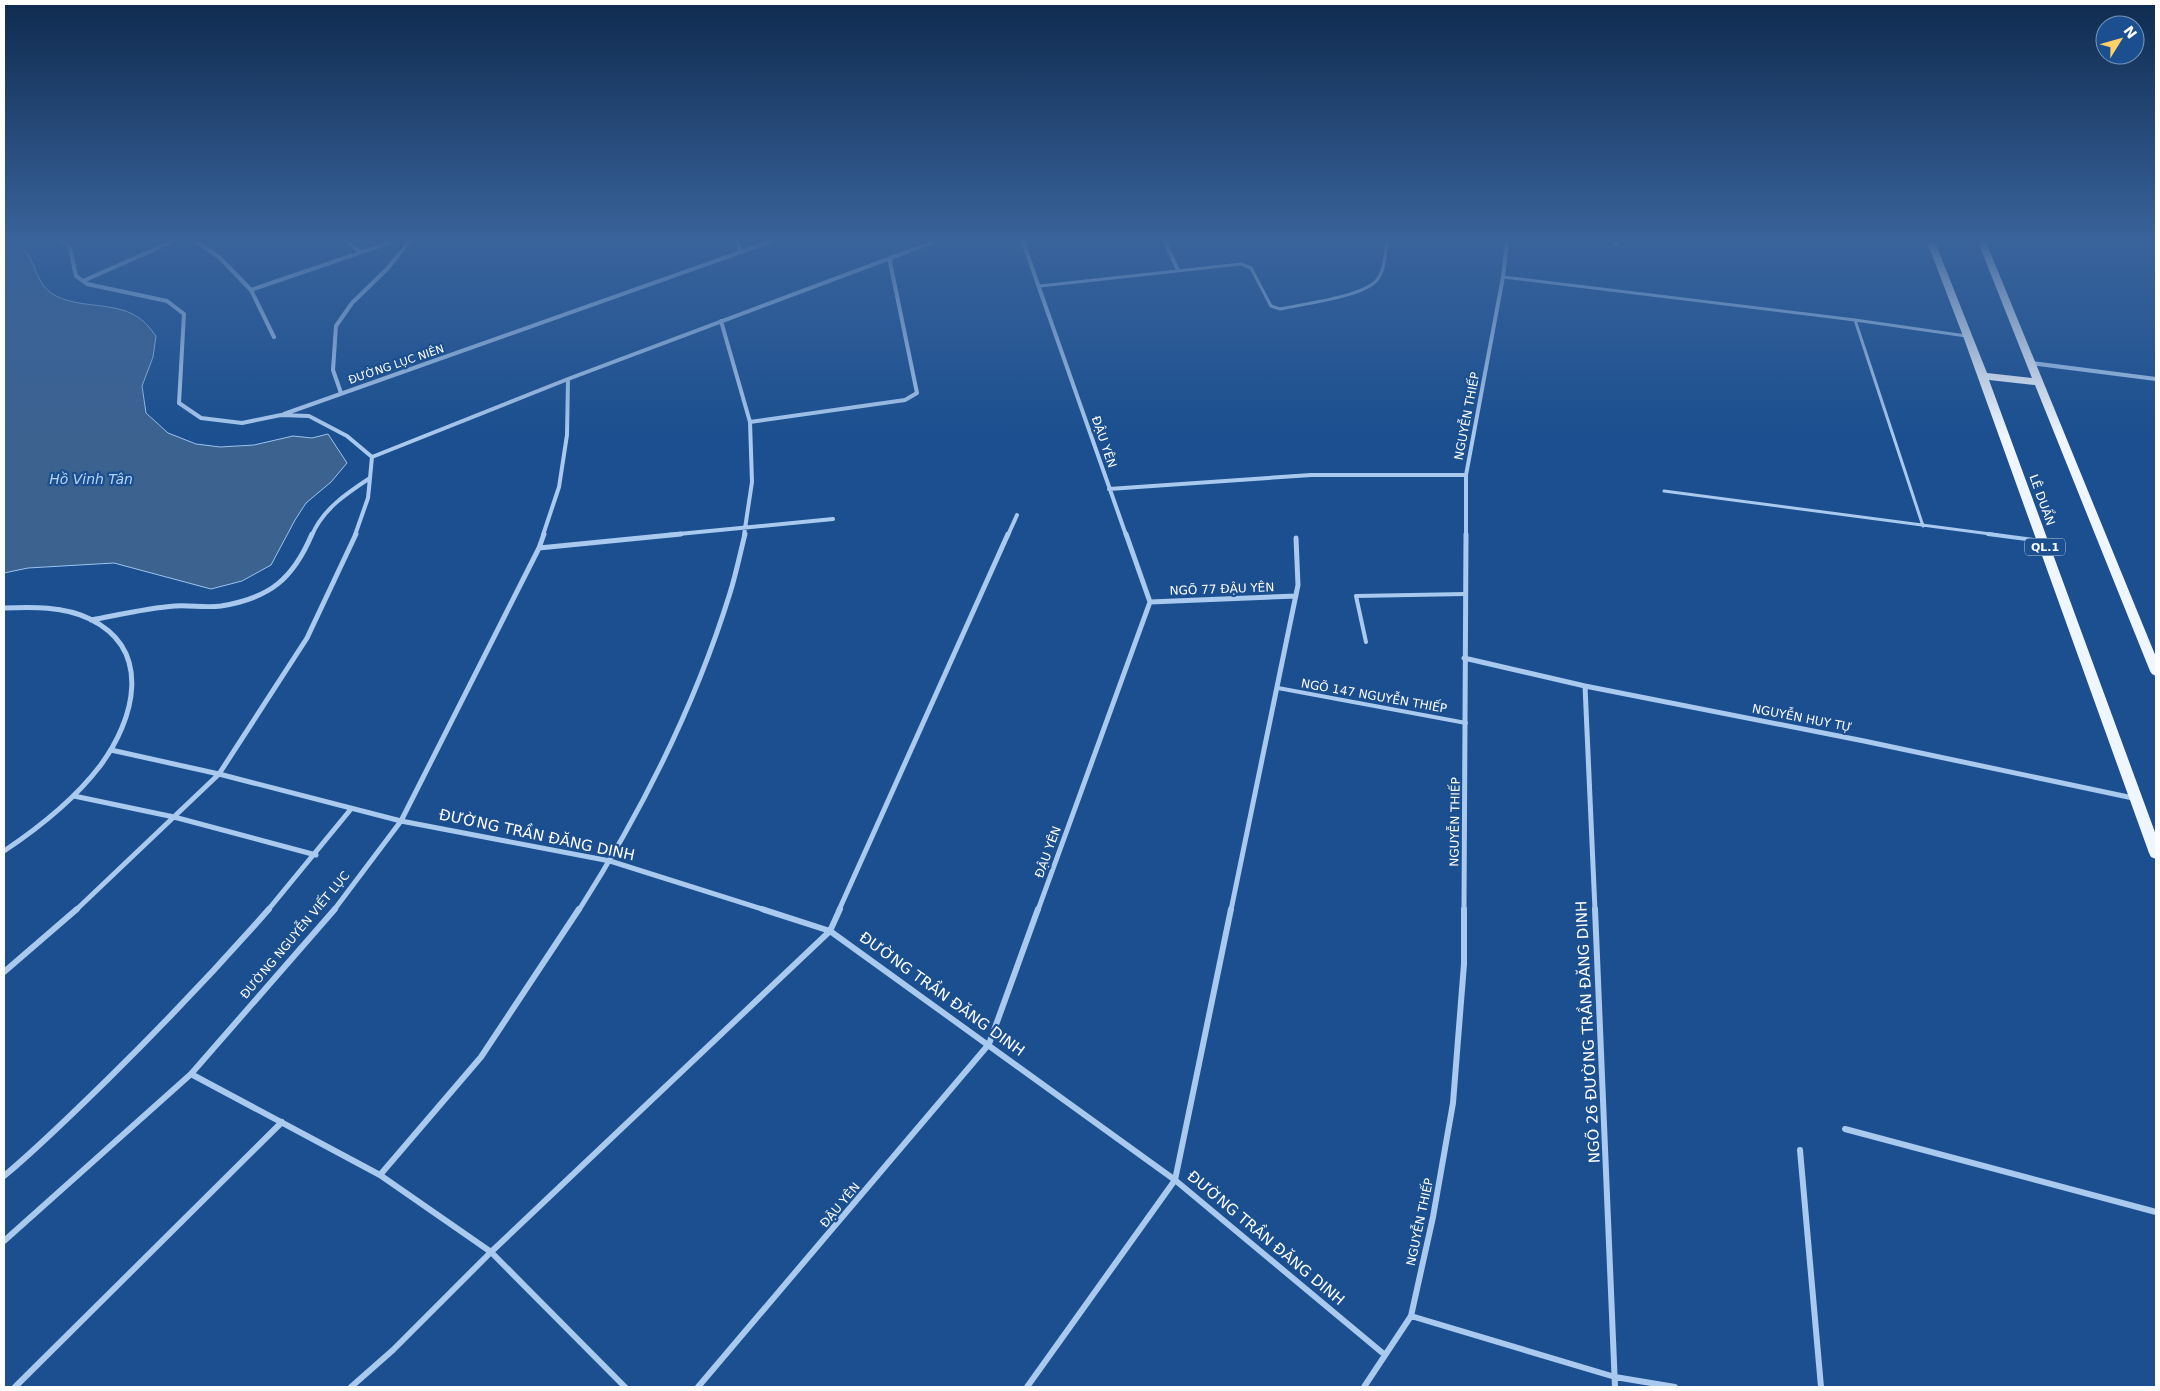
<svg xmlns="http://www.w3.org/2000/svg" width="2160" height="1391" font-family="'DejaVu Sans',sans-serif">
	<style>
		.water { fill: #3c6290; stroke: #9cc4f0 }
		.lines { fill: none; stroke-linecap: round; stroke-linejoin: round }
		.service-far1 { stroke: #a9c9ee; stroke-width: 3 }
		.service { stroke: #a9c9ee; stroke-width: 4 }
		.minor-far2 { stroke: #a9c9ee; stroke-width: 4 }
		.minor-far1 { stroke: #a9c9ee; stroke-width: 5 }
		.minor { stroke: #a9c9ee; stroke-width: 6 }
		.primary { fill: #f0f6ff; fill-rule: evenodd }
		.labels { text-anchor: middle; stroke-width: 4.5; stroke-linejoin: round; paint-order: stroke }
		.far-street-label { font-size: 11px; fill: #fff; stroke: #1b4f8f }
		.shield { fill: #1b4f8f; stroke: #bbcadd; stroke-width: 1 }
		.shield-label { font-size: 11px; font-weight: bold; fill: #fff }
		.street-label { font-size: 12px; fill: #fff; stroke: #1b4f8f }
		.water-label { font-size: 14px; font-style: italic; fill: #b5d3f5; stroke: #1b4f8f }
		.near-street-label { font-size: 15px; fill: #fff; stroke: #1b4f8f }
	</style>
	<rect width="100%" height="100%" fill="#1b4f8f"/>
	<!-- water -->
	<path class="water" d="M4,242c35,3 25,35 47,51 27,18 67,6 92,28 5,4 9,10 13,15l-3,21 -11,29 4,27 22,20 28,11 24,3 34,-2 39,-9 19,2 16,-4 19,29 -16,19 -25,21 -11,17 -24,45 -29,16 -31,8 -97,-26 -86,5 -24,5z"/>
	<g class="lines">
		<!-- service-far1 -->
		<path class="service-far1" d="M1503,277l352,43 111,16
			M1040,286l201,-22 10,4 20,38 9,3c22,-5 83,-12 97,-29 8,-10 8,-26 10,-38
			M1855,320l68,206
			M1664,491l334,44"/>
		<!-- service -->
		<path class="service" d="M1988,534l53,7
			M1366,642l-10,-46 109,-2
			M1278,688l188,35"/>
		<!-- minor-far2 -->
		<path class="minor-far2" d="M64,242l6,6 6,28 11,8 80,17 17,13 -5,89 22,15 41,5 39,-8 28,1 38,20 25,21 -2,21c-23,15 -47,31 -58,57
			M197,242l23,16 31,32 23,47
			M348,242l12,10
			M738,242l2,10
			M1023,242l103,293
			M1165,242l13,28
			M1616,244l1,-2
			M83,281l88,-39
			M251,290l140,-48
			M721,321l29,101 2,60 -8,53
			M2031,363l125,16
			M341,393l-8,-23 3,-44 16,-23 35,-34 22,-27
			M284,414l485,-172
			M750,422l155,-22 12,-7 -27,-131 2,-5
			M372,457l196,-78 365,-137
			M1109,489l202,-14h155
			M355,535l13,-37 2,-20
			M543,535l16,-48 8,-52 1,-56
			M668,535l165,-16
			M1008,535l9,-20
			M1466,535v-60l37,-198 4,-35"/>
		<!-- minor-far1 -->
		<path class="minor-far1" d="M539,548l142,-14
			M1150,602l146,-6
			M4,608c28,-1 60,-2 86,11 63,31 45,100 10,147 -26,34 -60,61 -96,85
			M91,620c27,-5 56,-12 84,-14 15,-1 31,2 46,0 49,-8 72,-27 91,-72
			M1464,658l121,28 279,55 269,57
			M1585,686l10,224
			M111,750l108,24 182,47 209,40 155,49
			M74,796l100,21 142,38
			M76,910l143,-136 88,-136 49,-104
			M268,910l83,-101
			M334,910l67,-89 138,-273 5,-14
			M579,910c63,-99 116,-204 151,-317 6,-19 10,-39 15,-59
			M839,910l169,-376
			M1038,910l112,-308 -24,-68
			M1231,910l67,-325 -2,-47
			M1464,910l2,-376"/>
		<!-- minor -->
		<path class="minor" d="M762,909l68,22 345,249 210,175
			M1595,909l20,478
			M4,972l73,-63
			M191,1074l189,101 111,77 134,135
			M1845,1129l311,83
			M1800,1150l21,237
			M380,1175l101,-118 98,-148
			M4,1176c36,-30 69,-63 103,-96 56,-55 110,-112 162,-171
			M4,1241l187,-167 144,-165
			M1411,1316l204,61 60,10
			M15,1387l267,-265
			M351,1387l42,-37 98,-98 339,-321 10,-22
			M698,1387l291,-343 49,-135
			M1027,1387l148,-207 56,-271
			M1364,1387l47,-71 22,-99 20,-114 11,-139v-55"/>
		<!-- primary -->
		<path class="primary" d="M1927,242h8l52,131 45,5 -54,-136h8l170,415v19l-4,-2 -2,-3 -115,-286 -46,-5 167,455v24l-5,-2 -2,-4 -186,-517z"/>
	</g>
	<!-- sky -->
	<linearGradient id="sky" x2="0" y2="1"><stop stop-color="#0f2b4f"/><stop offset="0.55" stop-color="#39639b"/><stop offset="1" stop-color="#39639b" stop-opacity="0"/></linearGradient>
	<rect width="2160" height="437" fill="url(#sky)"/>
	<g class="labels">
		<!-- far-street labels -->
		<g class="far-street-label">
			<text transform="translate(396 364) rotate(-19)" y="4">ĐƯỜNG LỤC NIÊN</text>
		</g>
		<!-- shield labels -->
		<rect class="shield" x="2025" y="538.5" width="40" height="17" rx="4"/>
		<g class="shield-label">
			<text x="2045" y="551">QL.1</text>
		</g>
		<!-- street labels -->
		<g class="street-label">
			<text transform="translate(1467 416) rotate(-79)" y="4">NGUYỄN THIẾP</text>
			<text transform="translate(1104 442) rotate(71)" y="4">ĐẬU YÊN</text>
			<text transform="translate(2042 500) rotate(70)" y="4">LÊ DUẨN</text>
			<text transform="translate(1222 589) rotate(-2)" y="4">NGÕ 77 ĐẬU YÊN</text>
			<text transform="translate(1374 696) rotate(10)" y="4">NGÕ 147 NGUYỄN THIẾP</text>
			<text transform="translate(1802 718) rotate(11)" y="4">NGUYỄN HUY TỰ</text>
			<text transform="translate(1455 822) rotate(-89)" y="4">NGUYỄN THIẾP</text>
			<text transform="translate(1048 852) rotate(-70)" y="4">ĐẬU YÊN</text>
			<text transform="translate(295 935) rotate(-50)" y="4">ĐƯỜNG NGUYỄN VIẾT LỤC</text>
			<text transform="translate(840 1205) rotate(-50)" y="4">ĐẬU YÊN</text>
			<text transform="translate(1420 1222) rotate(-78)" y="4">NGUYỄN THIẾP</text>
		</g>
		<!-- water labels -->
		<g class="water-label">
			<text x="91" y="484">Hồ Vinh Tân</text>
		</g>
		<!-- near-street labels -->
		<g class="near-street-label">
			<text transform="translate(537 835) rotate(12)" y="5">ĐƯỜNG TRẦN ĐĂNG DINH</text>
			<text transform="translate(942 994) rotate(36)" y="5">ĐƯỜNG TRẦN ĐĂNG DINH</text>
			<text transform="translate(1588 1032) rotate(-93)" y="5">NGÕ 26 ĐƯỜNG TRẦN ĐĂNG DINH</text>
			<text transform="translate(1266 1238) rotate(40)" y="5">ĐƯỜNG TRẦN ĐĂNG DINH</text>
		</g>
	</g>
	<!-- border -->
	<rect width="2160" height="1391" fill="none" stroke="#ffffff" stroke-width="10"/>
	<!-- north arrow -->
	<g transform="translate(2120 40) rotate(53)"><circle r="24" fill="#1b4f8f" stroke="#7695bc"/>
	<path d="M0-4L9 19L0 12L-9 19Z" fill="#ffd166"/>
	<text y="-8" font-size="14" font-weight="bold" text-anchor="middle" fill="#ffffff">N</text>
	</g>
</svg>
